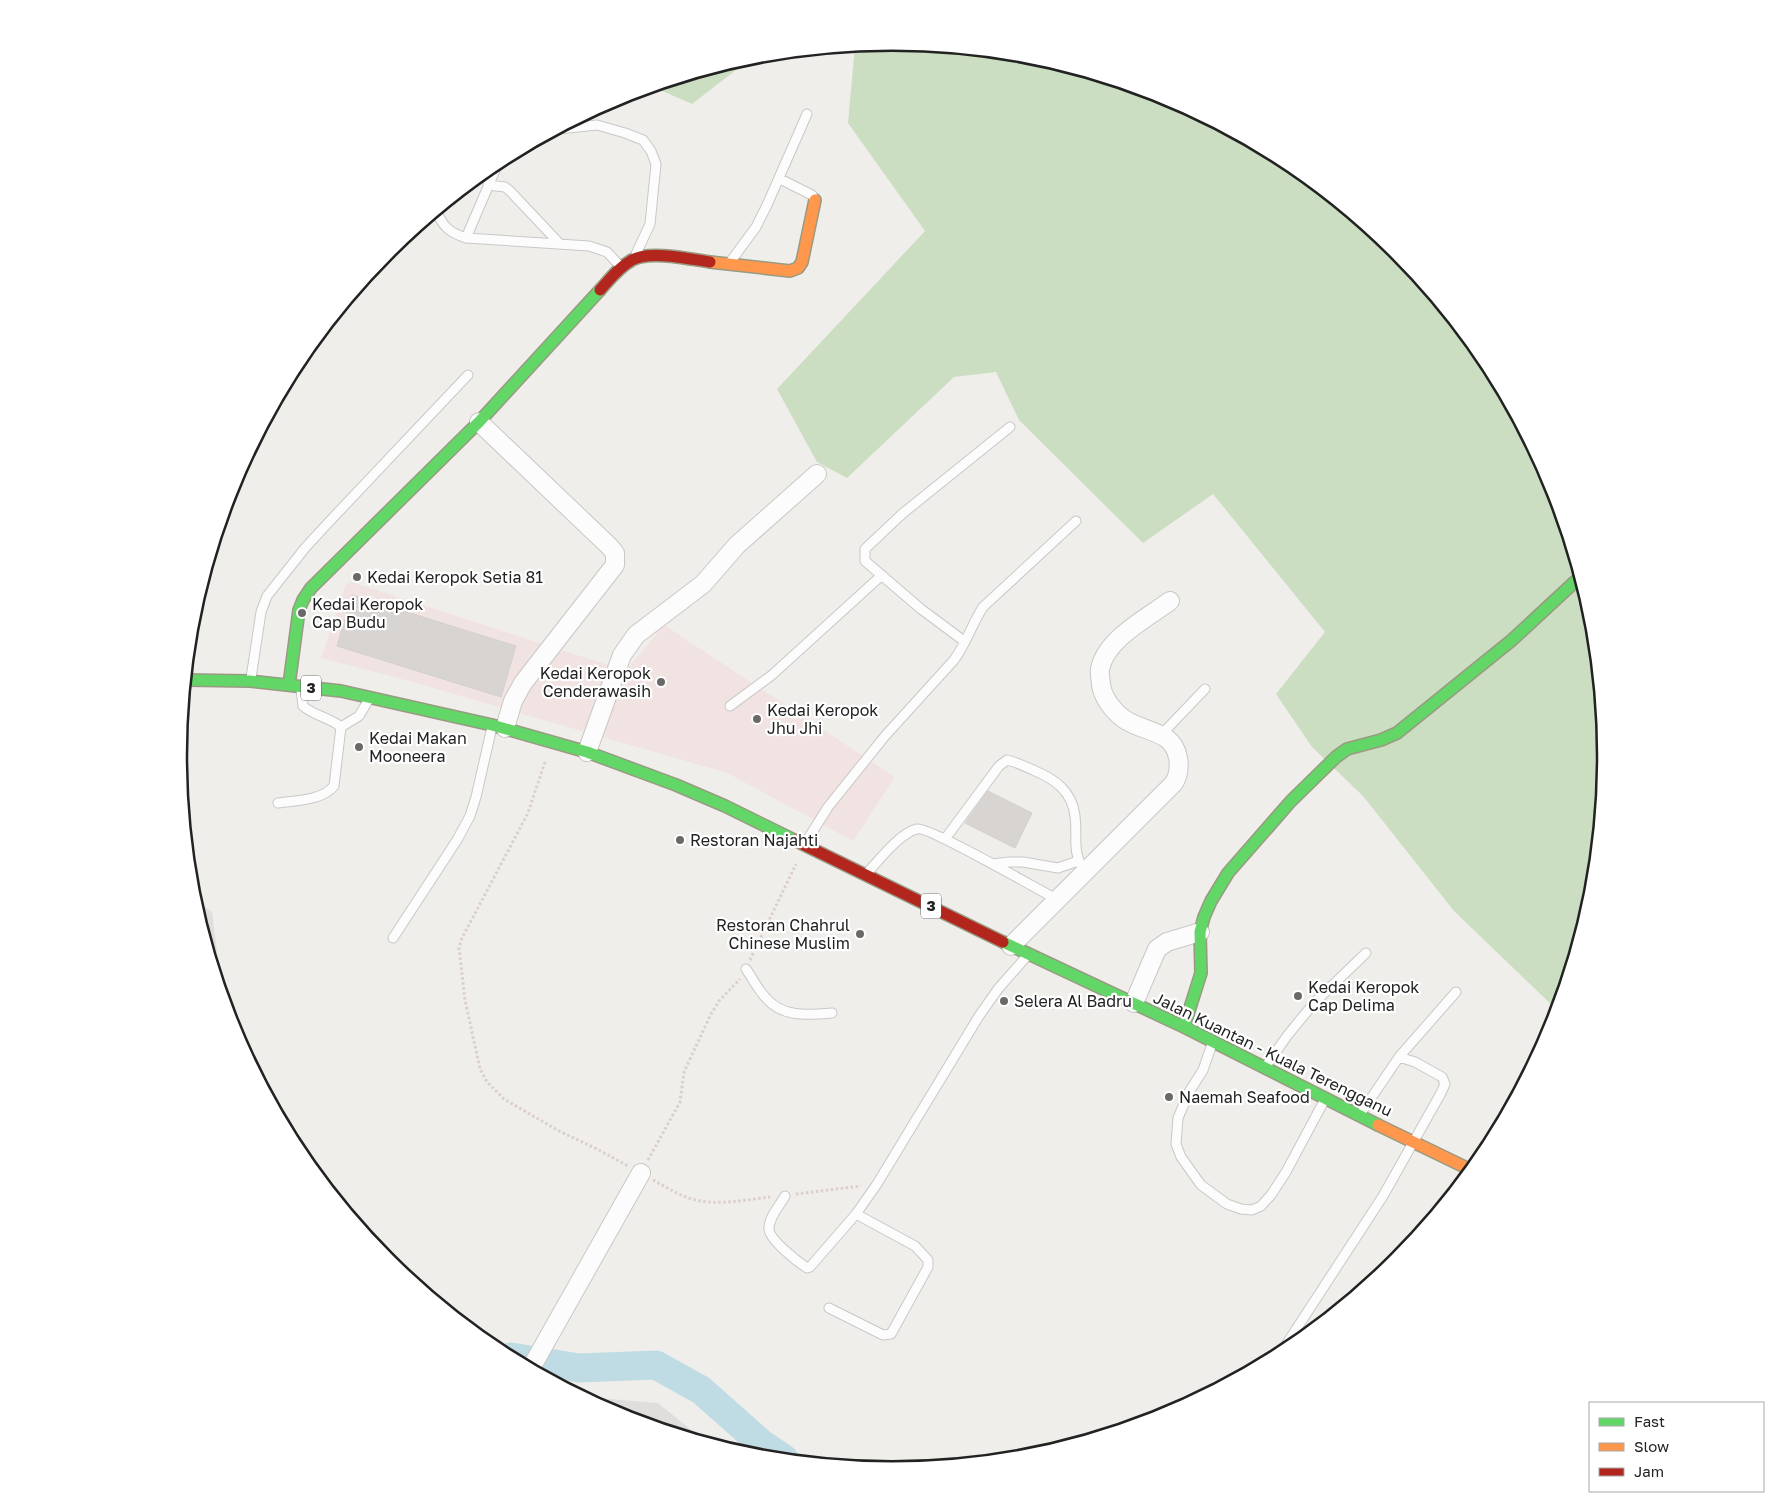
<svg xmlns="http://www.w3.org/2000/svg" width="1784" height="1512" font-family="'Golos Text',sans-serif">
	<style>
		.residential { fill: #dfdedc }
		.commercial { fill: #f1e3e1 }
		.forest { fill: #cbdec1 }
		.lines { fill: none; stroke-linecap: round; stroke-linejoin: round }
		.river { stroke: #bfdbe3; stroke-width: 29 }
		.building { fill: #d7d4d2; stroke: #d3d0cc }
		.lane-casing { stroke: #c9c8c7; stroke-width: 11 }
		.street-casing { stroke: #c9c8c7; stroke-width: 20 }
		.fast-casing { stroke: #999a82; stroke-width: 14 }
		.slow-casing { stroke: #999a82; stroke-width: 14 }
		.jam-casing { stroke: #999a82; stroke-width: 14 }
		.path { stroke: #dccecd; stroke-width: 3; stroke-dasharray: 2.5 2.5; stroke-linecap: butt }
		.lane { stroke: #fdfcfc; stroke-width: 9 }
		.street { stroke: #fdfcfc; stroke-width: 18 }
		.fast { stroke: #63d668; stroke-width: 11 }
		.slow { stroke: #ff974d; stroke-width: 11 }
		.jam { stroke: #b3261e; stroke-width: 11 }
		.poi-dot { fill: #6a6968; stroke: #fff; stroke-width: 2 }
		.labels { text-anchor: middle; stroke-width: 4.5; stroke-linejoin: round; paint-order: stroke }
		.shield { fill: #fff; stroke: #646464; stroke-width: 1 }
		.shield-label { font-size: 15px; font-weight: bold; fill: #222 }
		.poi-label { font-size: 16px; fill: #222; stroke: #fff; text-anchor: start }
		.street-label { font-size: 16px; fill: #222; stroke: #fff }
		.rim { fill: none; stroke: #222; stroke-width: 2.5 }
	</style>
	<rect width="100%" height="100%" fill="#f0eeeb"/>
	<!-- residential -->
	<path class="residential" d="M193,898l19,14 10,81z
		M585,1397l73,6 48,39 -87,-27z"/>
	<!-- commercial -->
	<path class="commercial" d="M351,582l257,83 20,3 36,-43 231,152 -42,64 -126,-68 -318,-92 -88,-23 25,-74z"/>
	<!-- forest -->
	<path class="forest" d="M892,43l139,13 134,41 124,66 108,89 88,108 66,123 41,134 13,139 -13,139 -35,115 -103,-99 -91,-115 -51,-49 -36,-53 49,-62 -112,-138 -70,49 -124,-123 -23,-48 -42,5 -107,101 -30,-16 -40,-73 148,-158 -77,-108 7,-77z
		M753,56h1l-62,48 -39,-17z"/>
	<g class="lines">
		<!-- river -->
		<path class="river" d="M511,1357l68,11 77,-3 45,25 61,54 22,15"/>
	</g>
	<!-- building -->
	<path class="building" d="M352,595l164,51 -15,51 -164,-51z
		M988,791l44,22 -17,35 -50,-25z"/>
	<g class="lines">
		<!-- lane casing -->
		<g class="lane-casing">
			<path id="lane" d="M559,129l38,-4 28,8 18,7 8,11 5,13 -6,60 -14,30
				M780,179l32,16 2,3
				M488,185l17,2 5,4 50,53
				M437,211c5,16 14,22 29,27l123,8 18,6 14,15
				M466,238l33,-77
				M731,261l25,-34 11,-22 40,-91
				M964,641l-43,-32 -56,-48v-12l37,-35 108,-87
				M251,678l10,-66 6,-16 38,-48 23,-25 140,-148
				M730,706l42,-31 110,-100
				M341,727l18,-11 9,-15
				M1161,735l44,-46
				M278,803c19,-3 43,-2 56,-17l7,-59c-12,-10 -27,-11 -38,-21l-2,-16
				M945,839l54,-73 8,-6c9,2 17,6 26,10 22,9 39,21 42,46 3,24 -4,34 10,56
				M806,842l22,-35 57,-71 69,-76c12,-16 18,-36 29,-53l93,-86
				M992,864l17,-2h14l35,6 20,-7
				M868,872c11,-12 33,-40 49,-43 11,-3 122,61 141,71
				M393,938l64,-98 13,-24 6,-19 16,-70
				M746,969c7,10 12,21 20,29 17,20 42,17 66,15
				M1212,1044l-9,26 -14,22 -11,26 -2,26 5,13 20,28 26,19 14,5 11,1 9,-4 10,-11 15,-23 38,-71
				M1399,1057l57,-65
				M1266,1066l21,-30 27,-33 52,-50
				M785,1196c-5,9 -16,21 -16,32 -1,11 29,34 38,40l3,-1 46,-53 21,-30 102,-168 19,-27 29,-33
				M829,1308l54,27 8,-1 37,-67v-7l-13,-14 -59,-32
				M1280,1354l103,-158 58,-103 4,-9 -3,-7 -27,-15 -16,-5 -38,56"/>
		</g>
		<!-- street casing -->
		<g class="street-casing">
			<path id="street" d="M479,422l130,124 6,7v12l-92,118 -10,18 -8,27
				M587,752l35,-97 14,-20 67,-51 34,-39 80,-71
				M1011,946l163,-163c8,-14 6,-35 -8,-45 -12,-8 -29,-10 -42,-19 -11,-8 -21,-21 -23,-34 0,-5 -2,-11 -1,-16 6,-30 47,-51 70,-68
				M1134,1003l23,-54 10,-7 33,-10
				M531,1368l110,-195"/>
		</g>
		<!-- fast casing -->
		<g class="fast-casing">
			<path id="fast" d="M186,680l64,1 91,10 151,34 95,27 89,33 49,21 69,34
				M289,685l10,-75 4,-10 8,-12 168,-166 121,-132
				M1003,942l181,85 194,98
				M1184,1027l17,-54 -1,-41 4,-15 7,-16 17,-28 63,-72 45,-44 11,-8 34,-9 16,-7 115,-93 68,-63"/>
		</g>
		<!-- slow casing -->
		<g class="slow-casing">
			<path id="slow" d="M710,262l80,9 8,-3 4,-6 13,-62
				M1378,1125l93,45"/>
		</g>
		<!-- jam casing -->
		<g class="jam-casing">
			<path id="jam" d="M600,290c10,-11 19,-23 32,-30 17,-10 58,-1 78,2
				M794,840l209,102"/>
		</g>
		<!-- path -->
		<path class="path" d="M545,762l-17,51 -66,125 -3,10 6,52 15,69 7,13 17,17 55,32 38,18 31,17
			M750,960l46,-96
			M648,1160l32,-58 4,-30 27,-58 8,-13 21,-22
			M653,1180c13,7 25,15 39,19 24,7 53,1 78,-2
			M796,1194l65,-8"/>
		<!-- lane -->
		<use href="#lane" class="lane"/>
		<!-- street -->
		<use href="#street" class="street"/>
		<!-- fast -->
		<use href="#fast" class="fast"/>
		<!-- slow -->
		<use href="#slow" class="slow"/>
		<!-- jam -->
		<use href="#jam" class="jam"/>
	</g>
	<!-- markers -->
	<g class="poi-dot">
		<circle cx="357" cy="577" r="5"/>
		<circle cx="302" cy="613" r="5"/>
		<circle cx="661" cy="682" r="5"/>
		<circle cx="757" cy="719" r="5"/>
		<circle cx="359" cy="747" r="5"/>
		<circle cx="680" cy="840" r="5"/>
		<circle cx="860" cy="934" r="5"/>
		<circle cx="1298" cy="996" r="5"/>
		<circle cx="1004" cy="1001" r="5"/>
		<circle cx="1169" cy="1097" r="5"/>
	</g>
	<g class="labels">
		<!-- shield labels -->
		<g class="shield">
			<rect x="301" y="675.5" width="20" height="25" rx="4"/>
			<rect x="921" y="893.5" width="20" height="25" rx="4"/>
		</g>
		<g class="shield-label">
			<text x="311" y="693">3</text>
			<text x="931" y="911">3</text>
		</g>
		<!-- poi labels -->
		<g class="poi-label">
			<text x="367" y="583">Kedai Keropok Setia 81</text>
			<text x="312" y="610">Kedai Keropok<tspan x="312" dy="18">Cap Budu</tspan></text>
			<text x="651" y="679" text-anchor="end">Kedai Keropok<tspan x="651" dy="18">Cenderawasih</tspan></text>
			<text x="767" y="716">Kedai Keropok<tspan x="767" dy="18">Jhu Jhi</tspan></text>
			<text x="369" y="744">Kedai Makan<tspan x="369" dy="18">Mooneera</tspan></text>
			<text x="690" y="846">Restoran Najahti</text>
			<text x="850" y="931" text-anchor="end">Restoran Chahrul<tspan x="850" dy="18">Chinese Muslim</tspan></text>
			<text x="1308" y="993">Kedai Keropok<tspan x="1308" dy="18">Cap Delima</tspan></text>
			<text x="1014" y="1007">Selera Al Badru</text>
			<text x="1179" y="1103">Naemah Seafood</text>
		</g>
		<!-- street labels -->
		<g class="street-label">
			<text transform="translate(1273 1054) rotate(26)" y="6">Jalan Kuantan - Kuala Terengganu</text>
		</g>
	</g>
	<!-- crop -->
	<path d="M0 0H1784V1512H0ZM187 756a705 705 0 1 1 1410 0a705 705 0 1 1-1410 0Z" fill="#fff" fill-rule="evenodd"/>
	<path class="rim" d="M187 756a705 705 0 1 1 1410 0a705 705 0 1 1-1410 0Z"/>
	<!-- legend -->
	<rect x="1589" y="1402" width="175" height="90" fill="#ffffff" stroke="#a7a7a7"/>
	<rect x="1599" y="1418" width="25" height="8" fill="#63d668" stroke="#a7a7a7"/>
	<text x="1634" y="1427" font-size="15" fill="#222222">Fast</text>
	<rect x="1599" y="1443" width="25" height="8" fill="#ff974d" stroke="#a7a7a7"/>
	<text x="1634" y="1452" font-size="15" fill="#222222">Slow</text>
	<rect x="1599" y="1468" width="25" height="8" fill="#b3261e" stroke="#a7a7a7"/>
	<text x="1634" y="1477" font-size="15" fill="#222222">Jam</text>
</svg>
